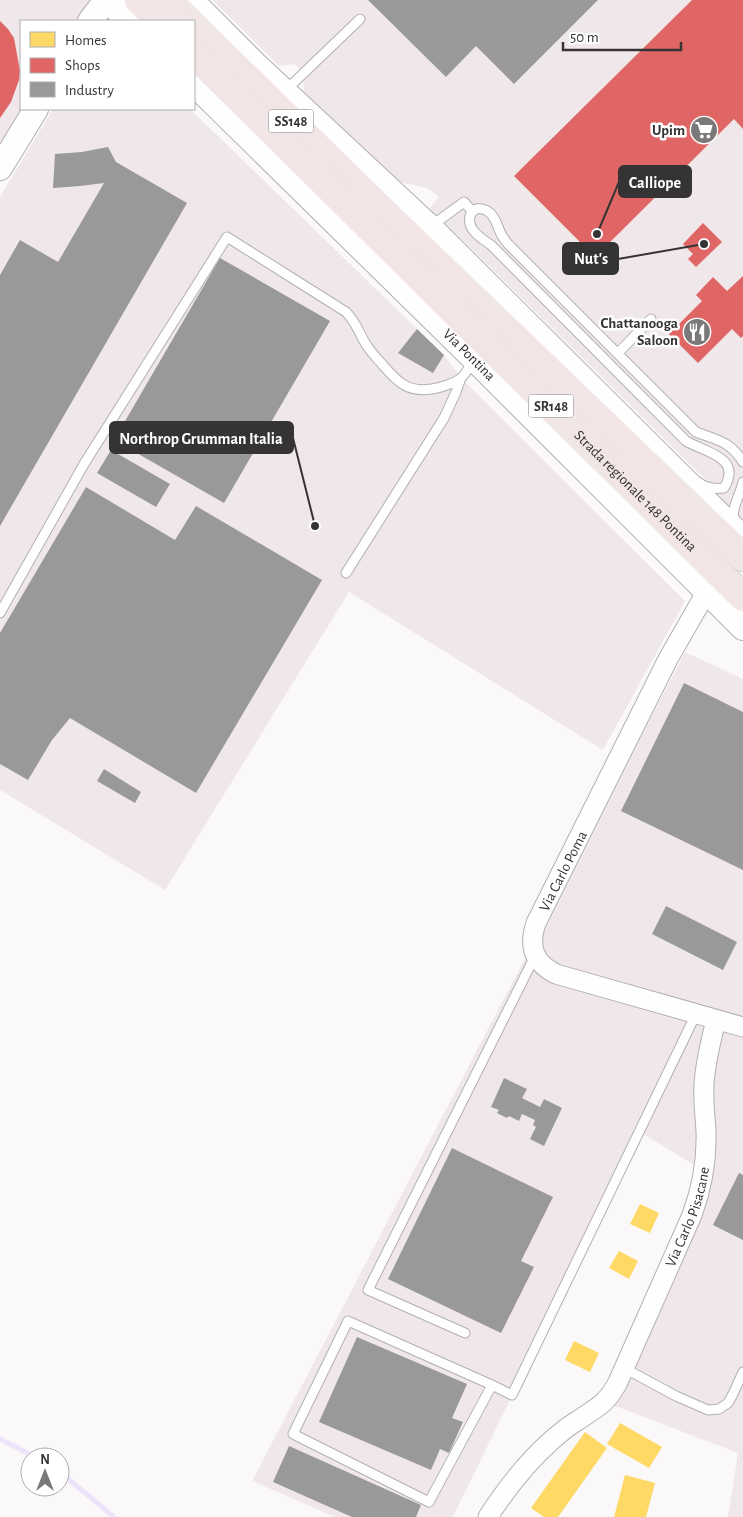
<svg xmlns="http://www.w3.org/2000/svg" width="743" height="1517" font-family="'Alegreya Sans',sans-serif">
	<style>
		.built { fill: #f0e7ea }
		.homes { fill: #ffd966 }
		.shops { fill: #e06666 }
		.industry { fill: #999 }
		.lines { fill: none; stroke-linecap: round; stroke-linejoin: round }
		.stream { stroke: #ede3fa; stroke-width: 5 }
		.service-casing { stroke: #b2b0b1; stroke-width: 11 }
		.minor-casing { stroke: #b2b0b1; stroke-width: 21 }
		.tertiary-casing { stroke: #b2b0b1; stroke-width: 26 }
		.trunk-casing { stroke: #d5d4d4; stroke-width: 30 }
		.service { stroke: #fefefe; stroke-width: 9 }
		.minor { stroke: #fefefe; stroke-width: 19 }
		.tertiary { stroke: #fefefe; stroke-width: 24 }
		.trunk { stroke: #f2e5e6; stroke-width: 28 }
		.labels { text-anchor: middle; stroke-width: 5; stroke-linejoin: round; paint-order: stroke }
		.shield { fill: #fff; stroke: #727071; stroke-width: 1 }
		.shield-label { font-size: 14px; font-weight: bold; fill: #353334 }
		.poi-label { font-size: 15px; font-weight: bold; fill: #353334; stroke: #fff; text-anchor: end }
		.street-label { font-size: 15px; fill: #353334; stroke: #fff }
		.leader { fill: none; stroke: #353334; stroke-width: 2 }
		.callout-dot { fill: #353334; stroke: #fff; stroke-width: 2 }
		.callout { fill: #353334; stroke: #353334; stroke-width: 2 }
		.callout-label { font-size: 16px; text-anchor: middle; font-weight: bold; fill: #fff }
	</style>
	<rect width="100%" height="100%" fill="#fbf8f9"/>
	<!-- built -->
	<path class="built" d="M0,0h91l-12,21h-58v88h5l-26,43z
		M212,0h531v531l-38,-52 -231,-228 -45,-42 10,-12 -12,-9 -32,-7 -91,-89 -1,-18 -8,-10 -16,2z
		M53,109h137l254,246 17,23 224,223 -82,149 -254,-158 -184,298 -165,-100v-593z
		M685,652l58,27v838h-15l10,-64 -133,-51 99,-231 -64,-39 -187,385h-118l-83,-36z"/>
	<!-- homes -->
	<path class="homes" d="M640,1204l19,9 -9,20 -20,-9z
		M619,1251l19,10 -9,18 -20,-11z
		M574,1341l25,12 -9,19 -25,-12z
		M620,1423l42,24 -13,21 -42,-24z
		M585,1432l22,16 -49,69h-14l-13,-9z
		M625,1475l30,8 -9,34h-32z"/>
	<!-- shops -->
	<path class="shops" d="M692,0h51v129l-9,-10 -139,138 -81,-81z
		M0,21l8,8 6,9 6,33 -1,9 -8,22 -11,16z
		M703,223l19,19 -26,25 -8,-8 5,-5 -10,-10z
		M743,276v60l-2,2 -9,-9 -34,34 -29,-29 33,-33 -6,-6 17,-18 14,14z"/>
	<!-- industry -->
	<path class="industry" d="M368,0h230l-84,84 -38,-38 -30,31z
		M108,147l8,15 71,41 -187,323v-251l20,-35 38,22 46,-79 -24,3 -27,2 2,-34 27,-2z
		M220,258l110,63 -106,182 -110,-63z
		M417,329l27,26 -11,18 -35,-20z
		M111,450l59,34 -14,23 -59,-34z
		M86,487l89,53 21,-34 126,74 -126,213 -126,-75 -18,22 -24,40 -28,-16v-131z
		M684,683l59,29v158l-122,-59z
		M104,769l37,23 -6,11 -38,-22z
		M666,906l71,36 -14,28 -71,-36z
		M504,1078l23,11 -5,9 18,9 4,-8 18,9 -18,38 -14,-7 6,-12 -3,-2 2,-5 -13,-6 -3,7 -10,-5 -2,2 -10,-5 2,-3 -8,-3z
		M452,1148l101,49 -32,64 13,6 -33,66 -113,-54z
		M739,1173l4,2v65l-30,-15z
		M357,1337l110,47 -15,34 11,4 -14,31 -9,-4 -9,21 -112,-48z
		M289,1446l132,59 -5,12h-64l-79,-35z"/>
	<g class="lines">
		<!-- stream -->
		<path class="stream" d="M0,1439l35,18
			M60,1472l54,45"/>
		<!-- service casing -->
		<g class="service-casing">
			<path id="service" d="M285,91l75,-72
				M430,227l34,-25 8,9
				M618,353l33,-34
				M698,482c7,6 18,7 26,6 19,-31 -20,-36 -38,-47l-195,-196c-6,-4 -14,-9 -18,-15 -10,-14 3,-29 17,-17 6,5 8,15 11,21 2,4 5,7 7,10l188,188c21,8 34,9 47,30
				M734,522c-3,-15 6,-26 9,-40
				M346,573l98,-155 12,-26 5,-14
				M0,613l84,-149 143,-227 119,75c9,9 12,18 18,29 4,8 11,15 17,22 16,18 25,30 51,26 7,-1 24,-6 29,-11 5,-4 9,-13 13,-19
				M465,1333l-97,-43 167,-334
				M624,1368l52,28 32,14 11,-1 9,-6 5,-9 10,-22
				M492,1385l-144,-64 -55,113 136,68 63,-117 20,10 184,-381"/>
		</g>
		<!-- minor casing -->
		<g class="minor-casing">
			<g id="minor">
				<path d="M707,591l-39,68 -132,264c-8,24 -2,40 20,51l187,53"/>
				<path id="s1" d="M488,1517c18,-28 39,-55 64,-77 8,-7 16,-14 25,-19 20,-14 29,-16 41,-39l74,-167c10,-27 15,-55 14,-84 -1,-15 -3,-31 -2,-46 1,-22 7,-44 12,-65"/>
			</g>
		</g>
		<!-- tertiary casing -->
		<g class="tertiary-casing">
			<g id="tertiary">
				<path d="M107,0l22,21"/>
				<path d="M191,0l64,64 175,163 313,311"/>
				<path d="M90,21l16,-21"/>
				<path id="s2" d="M194,84l280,275 269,269"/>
				<path d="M0,168l36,-59"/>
			</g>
		</g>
		<!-- trunk casing -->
		<g class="trunk-casing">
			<g id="trunk">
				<path d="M139,0l21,21"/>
				<path d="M167,0l22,21"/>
				<path d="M194,26l194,190 355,341"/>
				<path id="s3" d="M194,54l549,543"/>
			</g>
		</g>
		<!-- service -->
		<use href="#service" class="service"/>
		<!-- minor -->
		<use href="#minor" class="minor"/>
		<!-- tertiary -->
		<use href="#tertiary" class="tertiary"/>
		<!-- trunk -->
		<use href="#trunk" class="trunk"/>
	</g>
	<!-- icons -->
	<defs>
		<g id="supermarket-disc" transform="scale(1.4375)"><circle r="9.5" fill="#7a7879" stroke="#fff"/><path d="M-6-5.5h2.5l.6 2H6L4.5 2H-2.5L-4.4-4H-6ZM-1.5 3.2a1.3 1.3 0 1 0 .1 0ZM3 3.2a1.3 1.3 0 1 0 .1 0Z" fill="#fff"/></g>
		<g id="restaurant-disc" transform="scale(1.4375)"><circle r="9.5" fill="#7a7879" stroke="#fff"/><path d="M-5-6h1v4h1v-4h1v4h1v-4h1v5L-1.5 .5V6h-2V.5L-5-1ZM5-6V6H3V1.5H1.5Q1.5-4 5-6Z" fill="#fff"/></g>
	</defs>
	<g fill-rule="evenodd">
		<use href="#supermarket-disc" x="704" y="130"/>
		<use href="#restaurant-disc" x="697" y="332"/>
	</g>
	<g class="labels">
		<!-- shield labels -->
		<g class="shield">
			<rect x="268.5" y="109.5" width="45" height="23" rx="4"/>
			<rect x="528.5" y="394.5" width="45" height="23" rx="4"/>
		</g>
		<g class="shield-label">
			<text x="291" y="126">SS148</text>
			<text x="551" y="411">SR148</text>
		</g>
		<!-- poi labels -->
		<g class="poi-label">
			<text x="685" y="135">Upim</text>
			<text x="678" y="328">Chattanooga<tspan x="678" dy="17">Saloon</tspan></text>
		</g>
		<!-- street labels -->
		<g class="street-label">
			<text dy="5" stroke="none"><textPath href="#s2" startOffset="386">Via Pontina</textPath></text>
			<text dy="5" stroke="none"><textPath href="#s3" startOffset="621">Strada regionale 148 Pontina</textPath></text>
			<text transform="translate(563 871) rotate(-63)" y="5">Via Carlo Poma</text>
			<text dy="5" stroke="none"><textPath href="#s1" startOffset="369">Via Carlo Pisacane</textPath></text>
		</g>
	</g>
	<!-- callouts -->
	<path class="leader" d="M597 234L619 182M704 244L618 259M315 526L293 438"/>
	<g class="callout-dot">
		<circle cx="597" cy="234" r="5"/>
		<circle cx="704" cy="244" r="5"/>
		<circle cx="315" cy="526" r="5"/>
	</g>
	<g class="callout">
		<rect x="619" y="166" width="72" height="31" rx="5"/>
		<rect x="563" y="243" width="55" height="31" rx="5"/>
		<rect x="110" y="422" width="183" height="31" rx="5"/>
	</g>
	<g class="callout-label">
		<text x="655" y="188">Calliope</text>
		<text x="591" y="264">Nut's</text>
		<text x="201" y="444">Northrop Grumman Italia</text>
	</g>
	<!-- legend -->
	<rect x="20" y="20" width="175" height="90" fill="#ffffff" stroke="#aeadae"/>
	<rect x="30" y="32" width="25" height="15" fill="#ffd966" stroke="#aeadae"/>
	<text x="65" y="45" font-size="15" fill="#353334">Homes</text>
	<rect x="30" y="58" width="25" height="15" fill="#e06666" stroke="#aeadae"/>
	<text x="65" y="70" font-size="15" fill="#353334">Shops</text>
	<rect x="30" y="82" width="25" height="15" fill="#999999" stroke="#aeadae"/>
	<text x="65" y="95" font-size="15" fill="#353334">Industry</text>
	<!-- north arrow -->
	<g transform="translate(45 1472)"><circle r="24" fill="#ffffff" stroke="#aeadae"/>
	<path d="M0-4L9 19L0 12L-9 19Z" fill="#7a7879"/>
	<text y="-8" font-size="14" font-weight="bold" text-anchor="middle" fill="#353334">N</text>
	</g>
	<!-- scale -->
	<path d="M563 42v8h118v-8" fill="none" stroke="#353334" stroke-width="2.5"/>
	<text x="570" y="42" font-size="15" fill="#353334" stroke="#ffffff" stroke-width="4" paint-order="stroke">50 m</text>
</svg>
